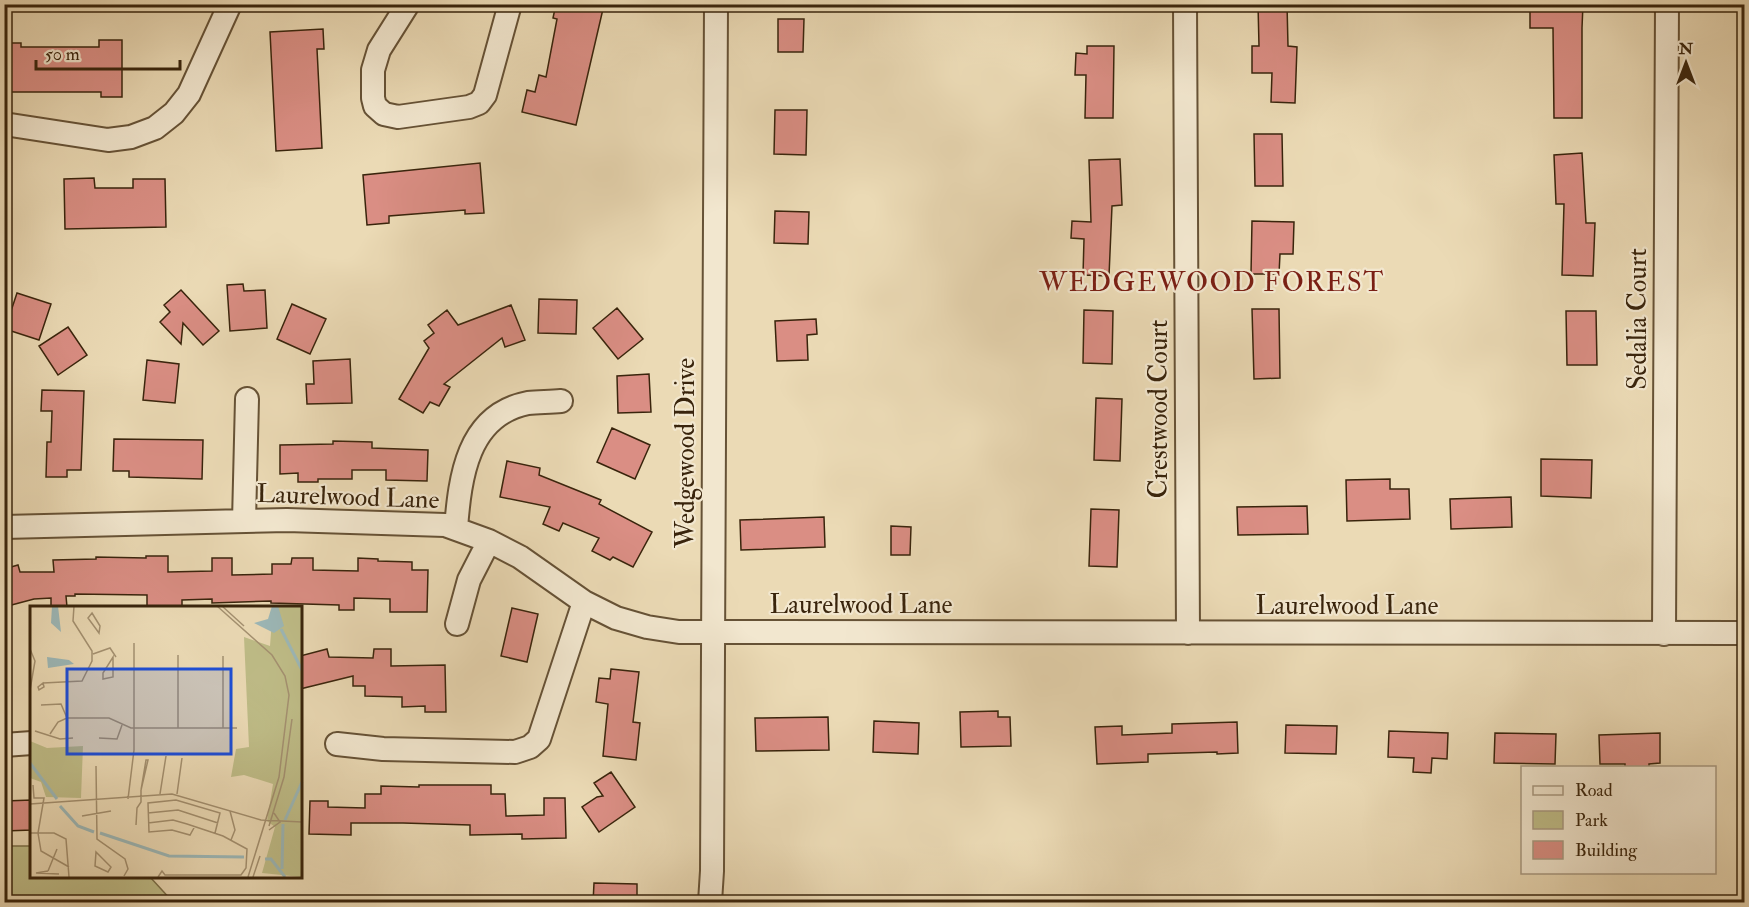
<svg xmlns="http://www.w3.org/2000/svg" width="1749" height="907" font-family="'IM FELL Double Pica',serif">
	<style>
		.green { fill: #bfbd88; stroke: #7c704a; stroke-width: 1.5 }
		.building { fill: #da8e84; stroke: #39240c; stroke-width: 1.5 }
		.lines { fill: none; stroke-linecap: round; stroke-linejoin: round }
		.minor-casing { stroke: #665236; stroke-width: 26 }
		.minor { stroke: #f2e7cf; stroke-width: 22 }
		.labels { text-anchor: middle; stroke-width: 4.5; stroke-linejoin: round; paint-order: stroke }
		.street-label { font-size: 26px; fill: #39240c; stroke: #f2e7cf }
		.neighbourhood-label { font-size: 27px; letter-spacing: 1.5px; fill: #7a1f14; stroke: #f2e7cf }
		.inset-river { fill: none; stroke: #9cb8b8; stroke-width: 3 }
		.inset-road { fill: none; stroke: #a49171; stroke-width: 1.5 }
		.view { fill: #1d4ed8; fill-opacity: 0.15; stroke: #1d4ed8; stroke-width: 3 }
		.inset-edge { fill: none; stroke: #39240c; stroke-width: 3 }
	</style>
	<rect width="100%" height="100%" fill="#ebdab5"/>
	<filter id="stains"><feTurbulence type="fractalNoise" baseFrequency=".00333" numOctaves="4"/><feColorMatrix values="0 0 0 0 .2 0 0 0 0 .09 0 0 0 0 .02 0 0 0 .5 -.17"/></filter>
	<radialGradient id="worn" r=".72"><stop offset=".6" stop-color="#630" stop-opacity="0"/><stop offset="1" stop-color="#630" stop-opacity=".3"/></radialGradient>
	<!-- green -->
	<path class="green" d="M5,846h26l1,30h120l-2,1 23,25h-168z"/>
	<!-- building -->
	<path class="building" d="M556,4h26l21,5 -27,116 -54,-13 5,-22 8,2 4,-17 7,2 11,-58 -4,-1z
		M1258,4h29l1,42 9,1 -2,56 -24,-1 1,-29h-20v-27h7z
		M1545,4h38l-1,24v90h-28l-1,-90h-23v-21l15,1z
		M778,19h26l-1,33h-25z
		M323,29l1,20h-7l5,99 -46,3 -6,-119z
		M99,40h23v57h-21v-5h-97v-49h17v4h78z
		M1087,46h27l-1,72h-28l1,-43h-11l1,-22 11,1z
		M775,110h32l-1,45 -32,-1z
		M1254,134h28l1,52h-28z
		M1582,153l4,70h9l-2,53 -31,-1 2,-71h-8l-2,-49z
		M1120,159l2,46 -10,1 -3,70 -26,-1 1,-36 -13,-1 1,-17 19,1 -2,-62z
		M480,163l4,50 -19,1v-4l-76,6v7l-22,2 -4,-50z
		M94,178l1,10h38v-9h32l1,48 -101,2 -1,-50z
		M775,211l34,1 -1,32 -34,-1z
		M1252,221l42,1 -1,32h-13l-1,20h-28z
		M243,284l1,7 21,-1 2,38 -37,3 -3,-46z
		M181,290l38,41 -16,14 -20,-22 -2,21 -21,-22 10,-10 -6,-7z
		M17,293l34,11 -12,36 -34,-11z
		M539,299l38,1 -1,34 -38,-1z
		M292,304l34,15 -16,35 -33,-15z
		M511,305l14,35 -20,7 -3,-9 -58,46 6,3 -11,19 -9,-4 -7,11 -24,-14 30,-51 -5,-7 10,-8 -6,-8 19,-15 11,15z
		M617,308l26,31 -25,20 -25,-31z
		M1252,309h27l1,69 -26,1z
		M1084,310l29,1 -1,53 -29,-1z
		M1566,311h30l1,54h-30z
		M816,319l1,15 -10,1 1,25 -31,1 -2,-40z
		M68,327l19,28 -29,20 -19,-29z
		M350,359l2,44 -45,1 -1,-20h8l-1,-23z
		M147,360l32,4 -4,39 -32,-3z
		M649,374l2,38 -33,1 -1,-37z
		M42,390l42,1 -3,79h-14v7h-21l1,-35h4l1,-31h-11z
		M1096,398l26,1 -2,62 -26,-1z
		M612,428l38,17 -15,34 -38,-17z
		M114,439l89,1 -1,39 -73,-2v-6h-16z
		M333,441l39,1v6l56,2 -1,31 -41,-1v-10h-34v9h-34v3h-20v-9l-18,1v-29l53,-1z
		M1541,459l51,1 -1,38 -50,-2z
		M507,461l33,7 -1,7 62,25 -2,4 53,28 -19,35 -20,-10 -3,3 -18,-9 7,-13 -36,-15 -4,8 -16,-7 7,-17 -50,-10z
		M1390,479v10h19l1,30 -63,2 -1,-41z
		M1511,497l1,30 -61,2 -1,-30z
		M1307,506l1,28 -70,1 -1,-28z
		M1091,509l28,1 -2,57 -28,-1z
		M824,517l1,30 -84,3 -1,-30z
		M891,526l20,1 -1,28h-19z
		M146,556h22v16l44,-1v-13h20v17l40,-1v-10h19l1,-6h21v12l45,1v-13l20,1v2l34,1v8h16l-1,42h-37v-13l-36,-1v12h-15v-5l-68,-2v-2l-59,2v-4l-30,1v7h-35v-12l-72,-1v2h-9l1,11h-16v-9l-17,1 -30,8v-38l14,-4 2,7h34l-1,-12 43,-1v-2l50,1z
		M512,608l26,6 -11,48 -26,-6z
		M327,649l2,8 44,1 1,-9h17v17l54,-1 1,47h-21v-6l-23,1v-10l-37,-1v-10h-12v-10l-53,13v-33z
		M611,669l28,3 -6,50 7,1 -4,37 -33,-4 5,-52 -12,-2 3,-24 11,1z
		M998,711v6h12l1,29 -50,1 -1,-35z
		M828,717l1,33 -73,1 -1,-33z
		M874,721l45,2 -1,31 -45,-2z
		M1237,722l1,31 -21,1v-2l-69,2v8l-51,2 -2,-37 27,-1v9l50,-2v-9z
		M1286,725l51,1 -1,28 -51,-1z
		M1389,731l59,2 -1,26 -15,-1 -1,15 -18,-1 1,-14 -26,-1z
		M1495,733l61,1 -1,30 -61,-1z
		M1660,733v30l-11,1v4h-24v-4h-25l-1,-29z
		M611,772l24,35 -36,25 -17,-25 15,-10 6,-1 -9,-13z
		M419,785h72v9h14l1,22 38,-1v-17h21l1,40 -44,1v-5l-52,1v-10l-67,-2h-52v12l-42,-1 1,-33h18v6l37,1v-14h16v-8l38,1z
		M32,800v30l-28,1v-30z
		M594,883l43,1v19h-44z"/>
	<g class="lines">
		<!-- minor casing -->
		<g class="minor-casing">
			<path id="minor" d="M408,4l-29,46 -6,20v28l2,8 9,8 14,3 71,-10 10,-4 6,-8 25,-91
				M1185,4l3,629
				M4,124l104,16 23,-3 24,-9 19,-15 15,-19 41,-90
				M244,521l3,-122
				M4,527l283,-7 158,5 44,16 31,16 64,45 32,16 31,9 32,5 1065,1
				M456,528c4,-50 11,-113 72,-125 11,-1 22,-1 33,-2
				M457,624l12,-44 20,-39
				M1664,634l3,-630
				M337,744l46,5 132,3 15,-5 9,-8 45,-137
				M4,745l28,-2
				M710,902l2,-31 4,-867"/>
		</g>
		<!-- minor -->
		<use href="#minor" class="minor"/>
	</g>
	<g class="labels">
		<!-- street labels -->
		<g class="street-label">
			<text transform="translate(1637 319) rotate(-90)" y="9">Sedalia Court</text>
			<text transform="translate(1158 409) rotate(-90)" y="9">Crestwood Court</text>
			<text transform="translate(685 453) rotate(-90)" y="9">Wedgewood Drive</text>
			<text transform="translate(348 496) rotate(2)" y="9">Laurelwood Lane</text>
			<text x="861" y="613">Laurelwood Lane</text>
			<text x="1347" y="614">Laurelwood Lane</text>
		</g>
		<!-- neighbourhood labels -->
		<g class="neighbourhood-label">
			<text x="1212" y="291">WEDGEWOOD FOREST</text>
		</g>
	</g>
	<!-- overview -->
	<g transform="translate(30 606)">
		<rect width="272" height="272" fill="#ebdab5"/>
		<path d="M243,0h28v271l-39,-4 13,-46 -8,-6 6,-37 -29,-9 -13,2 5,-28 13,-2 -5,-110 26,9zM0,135l17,7 36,-2 -2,52 -35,-1 -5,-15 -11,-4z" fill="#bfbd88"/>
		<path d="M22,0h6l3,26 -10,-9zM242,0h6l6,20 -10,7 -20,-10 14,-4zM17,51l22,3 5,4 -26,4z" fill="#9cb8b8"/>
		<path class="inset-river" d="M251,23l21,41M0,157l27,36M30,200l18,20 16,6M255,214l17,-38M70,227l69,23 75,1M235,253h6l14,18M252,263l1,-45"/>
		<path class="inset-road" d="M187,0l55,49 13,21 4,19 -10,82 -31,100M192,0l22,20M62,7l8,13 -1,7 -11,-15zM0,43l5,12 -5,29M63,48l17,-6 6,9M148,49v73M83,51v20l-10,2v-6zM13,77l39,-2 10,-20v-10l-19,-30 1,-15M13,77l1,4 -5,3 -1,-3zM11,99l20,-1 6,14M193,122v-72M5,125l25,8 13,-1M20,128l8,-12 9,-4h42l22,10h106M69,132l18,1 5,-14M66,160l1,73 28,20 3,10 -4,7M3,179l1,13h10l-6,35 3,18 28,16M130,188l6,-38M147,188l5,-36M98,193l6,-49v-107M0,198l142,-10 89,26 41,2M200,205l5,19 -4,10M118,207l30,-3 40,13M52,210l29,-5M118,217l25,-3 14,4 36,12 24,13 -1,19 -5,7h-76l-3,-4 -4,6M106,219l1,-17 4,-6v-12l5,-30h2l-7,30M165,220l-5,9 -18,-5 -23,2 -1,-29 28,-3 44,13 -5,20M239,220l15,-49 8,-58M239,224l11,-8 -6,-9M0,227h24l12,6 3,38M66,246l15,15 -3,5 -13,-6zM18,265l-12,2 23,1M18,265l9,-22M223,271l7,-21"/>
		<path class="view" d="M37,63h164v85h-164z"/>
		<rect width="272" height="272" class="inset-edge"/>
	</g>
	<!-- margin -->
	<rect width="1749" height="907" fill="none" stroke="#ebdab5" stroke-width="24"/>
	<rect x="6" y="6" width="1737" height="895" fill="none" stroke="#39240c" stroke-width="3"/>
	<rect x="12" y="12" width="1725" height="883" fill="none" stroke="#39240c" stroke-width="1.5"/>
	<!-- legend -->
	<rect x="1521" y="766" width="195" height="108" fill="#f2e7cf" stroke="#a89981" stroke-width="1.5"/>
	<rect x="1533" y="786" width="30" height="9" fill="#f2e7cf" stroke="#a89981" stroke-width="1.5"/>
	<text x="1575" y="796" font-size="18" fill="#39240c">Road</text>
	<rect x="1533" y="811" width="30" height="18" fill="#bfbd88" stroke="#a89981" stroke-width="1.5"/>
	<text x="1575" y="826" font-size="18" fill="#39240c">Park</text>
	<rect x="1533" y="841" width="30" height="18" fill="#da8e84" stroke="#a89981" stroke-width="1.5"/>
	<text x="1575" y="856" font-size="18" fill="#39240c">Building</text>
	<!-- north arrow -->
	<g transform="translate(1686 63)" stroke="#f2e7cf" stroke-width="4.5" paint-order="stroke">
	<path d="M0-4.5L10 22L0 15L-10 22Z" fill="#39240c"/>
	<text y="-9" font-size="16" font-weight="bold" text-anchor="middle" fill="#39240c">N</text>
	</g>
	<!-- scale -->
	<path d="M36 60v9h144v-9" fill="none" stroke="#39240c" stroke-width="3"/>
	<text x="45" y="60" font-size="18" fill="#39240c" stroke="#f2e7cf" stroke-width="4.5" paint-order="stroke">50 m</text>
	<rect width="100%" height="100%" filter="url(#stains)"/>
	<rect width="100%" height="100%" fill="url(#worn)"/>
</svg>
